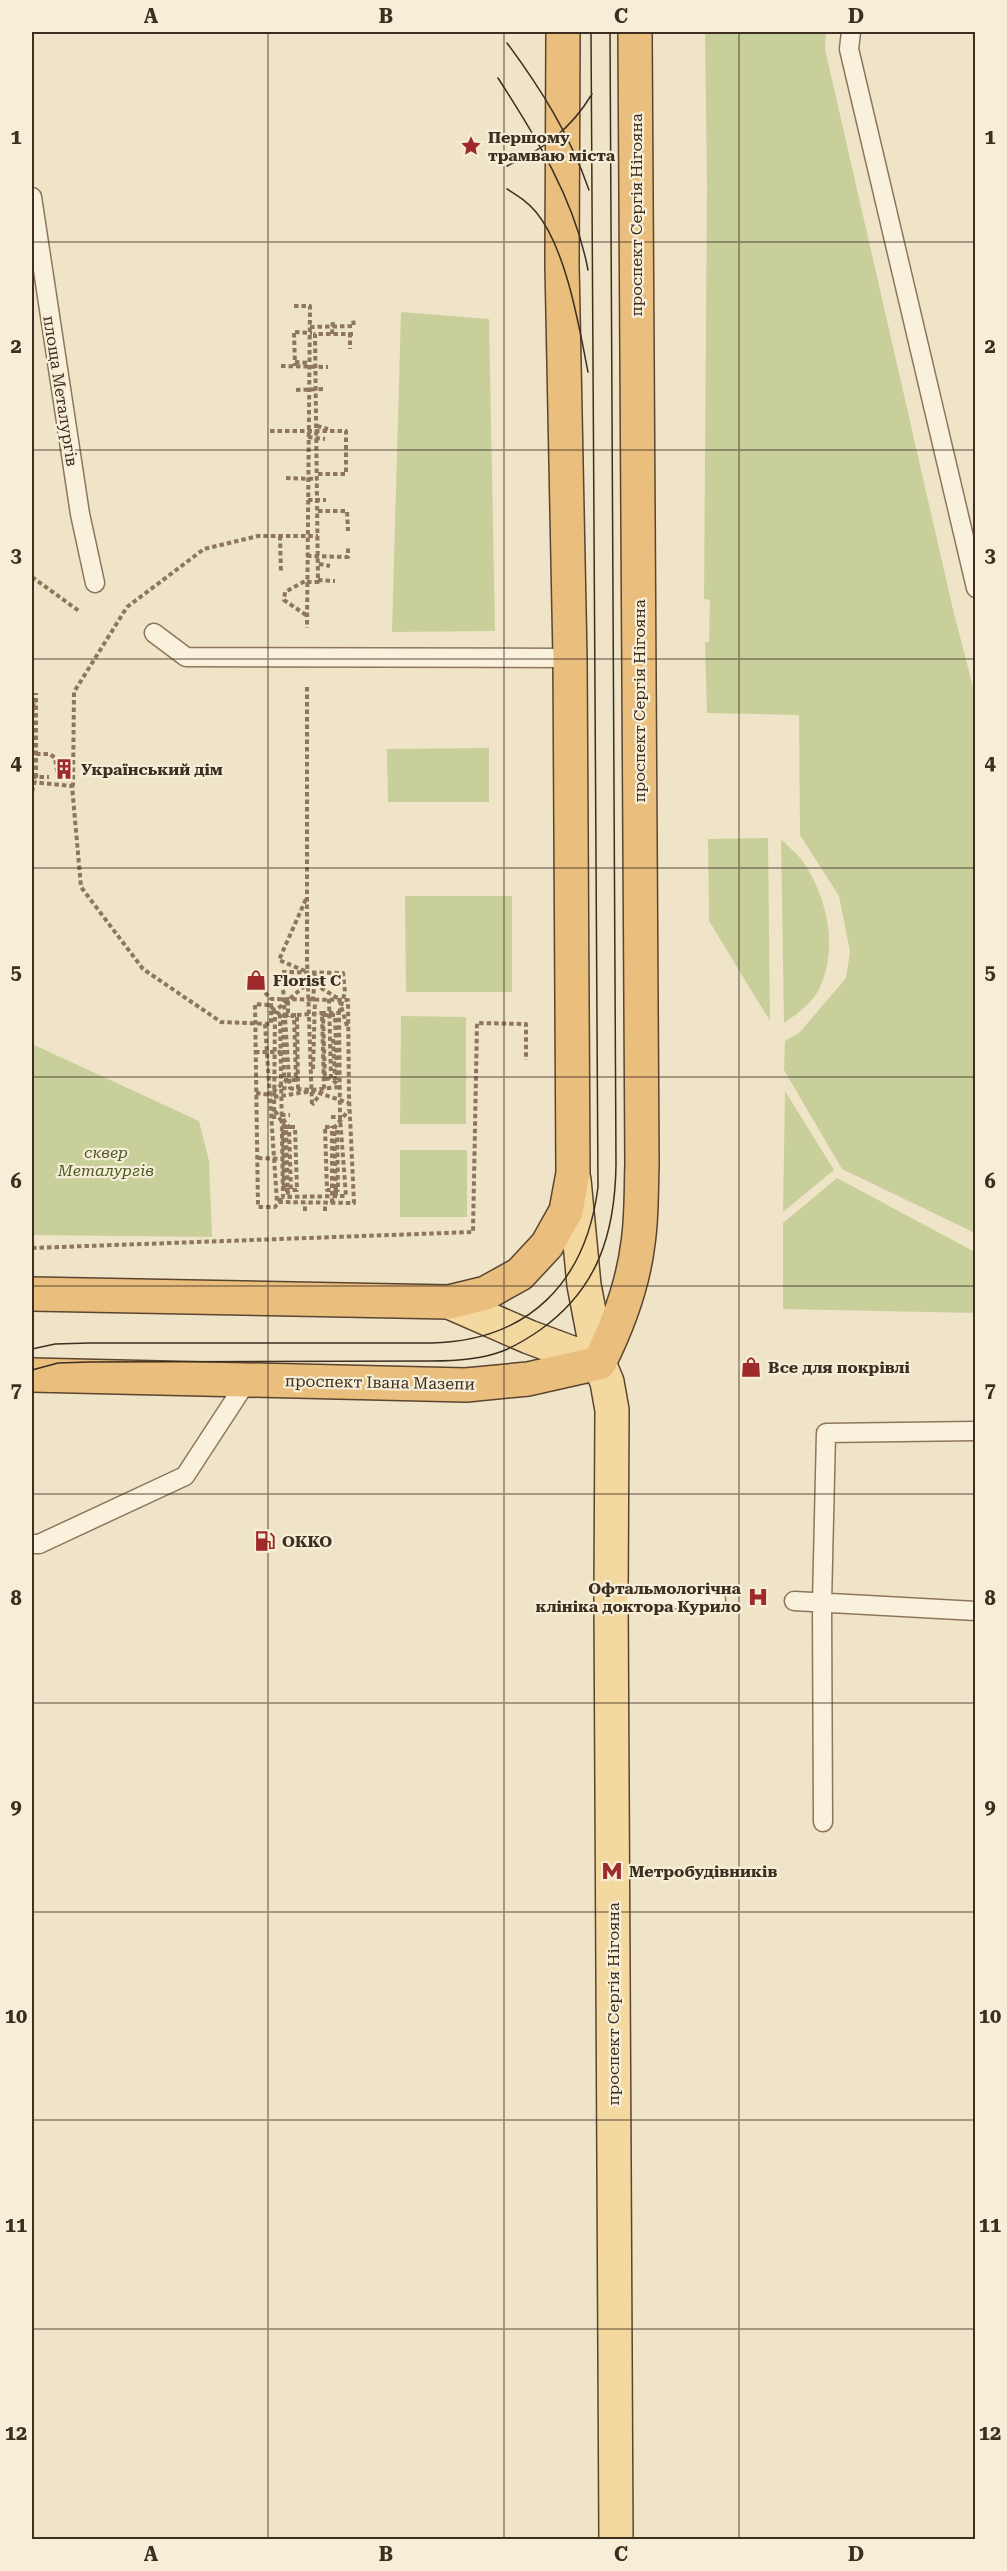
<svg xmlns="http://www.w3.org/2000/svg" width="1007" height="2571" font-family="'Roboto Serif',serif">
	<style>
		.green { fill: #c9cf9b }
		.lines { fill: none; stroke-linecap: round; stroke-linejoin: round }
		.service-casing { stroke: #8d765c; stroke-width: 21 }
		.primary-casing { stroke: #5b4430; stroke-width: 36 }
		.trunk-casing { stroke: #5b4430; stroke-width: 36 }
		.path { stroke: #8d765c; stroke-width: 4; stroke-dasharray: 4.5 3; stroke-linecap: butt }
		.service { stroke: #faf1dc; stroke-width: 18 }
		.primary { stroke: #f3d9a0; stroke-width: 33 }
		.trunk { stroke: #eabe7c; stroke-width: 33 }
		.tram { stroke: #3d2e20; stroke-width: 1.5 }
		.grid { fill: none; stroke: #3d2e20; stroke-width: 1.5; stroke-opacity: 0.55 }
		.labels { text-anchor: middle; stroke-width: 4.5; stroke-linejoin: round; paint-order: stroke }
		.poi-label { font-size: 16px; font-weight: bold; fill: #3d2e20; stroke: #f7eed8; text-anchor: start }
		.street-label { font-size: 16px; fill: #3d2e20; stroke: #f7eed8 }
		.park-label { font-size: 16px; font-style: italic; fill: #4d5a26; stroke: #f7eed8 }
		.neatline { fill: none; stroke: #3d2e20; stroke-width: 2 }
		.grid-label { font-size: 20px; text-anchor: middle; font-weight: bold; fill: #3d2e20 }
	</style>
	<rect width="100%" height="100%" fill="#f0e4c8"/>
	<!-- green -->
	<path class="green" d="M705,32h121l-1,17 129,565 21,80v539l-133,-64 -58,-99 1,-29 14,-8 47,-55 4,-26 -11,-56 -39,-61 -1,-120 -92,-2 -2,-71h4l1,-42 -6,-1 3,-415z
		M401,312l88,7 6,312 -103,1z
		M489,748v54h-101l-1,-53z
		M768,838l2,183 -61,-100 -1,-82z
		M781,839c6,6 14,13 20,20 26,35 39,91 17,132 -8,14 -21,23 -34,32z
		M405,896h107v96h-106z
		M401,1016l65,1v107h-66z
		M32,1044l167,77 10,40 3,76 -180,-2z
		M785,1091l49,79 -51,42z
		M400,1150h67v67h-67z
		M837,1178l138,74v61l-192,-4v-86z"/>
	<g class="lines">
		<!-- service casing -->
		<g class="service-casing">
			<path id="service" d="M851,32l-2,17 127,539
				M32,197l48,317 15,69
				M154,633l32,24 384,1
				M32,1544h7l146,-68 62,-95
				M611,1598l105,2
				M794,1601l182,10
				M823,1822l-1,-219 4,-170 150,-2"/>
		</g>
		<!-- primary casing -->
		<g class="primary-casing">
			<path id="primary" d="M574,1180l10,105 15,78 8,19 5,28 -1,188 5,942
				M449,1302l80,35 70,26"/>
		</g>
		<!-- trunk casing -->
		<g class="trunk-casing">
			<path id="trunk" d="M32,1294l417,8 37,-9 34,-19 27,-29 19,-34 7,-38 -3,-515 -8,-393 1,-233
				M32,1375l434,10 62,-6 71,-16c19,-38 34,-78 39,-120 4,-26 3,-53 4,-79l-7,-1132"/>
		</g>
		<!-- path -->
		<path class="path" d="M294,306h16l-3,322
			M310,327l44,-1 -1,-6
			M295,332l17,1
			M294,333l1,33
			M350,333v16
			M332,334l1,-14
			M295,362l14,1
			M281,366l47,1
			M296,390l28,-1
			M317,426l11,3
			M270,431h76v43h-29
			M308,437l17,2
			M286,478l31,1
			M308,500h18
			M318,511h29l1,20
			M280,536l1,37
			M307,556l41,1v-10
			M319,564l11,2
			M32,577l47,34
			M318,580l17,1
			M307,582h11l-3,-248h38
			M306,615l-22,-15 1,-8 22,-12
			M307,687v272l5,147
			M32,715l2,-14
			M36,754h14l5,4 3,19
			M32,777h17
			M32,782l40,4 9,101 62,82 78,53 50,2v-25l77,1 1,96 5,107 -77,-1 -12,-178
			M71,785h2l1,-93 53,-85 77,-58 54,-13h60
			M32,792l4,-15v-84
			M305,971l-26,-11 27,-61
			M308,980l31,19 8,27
			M260,987l11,12
			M329,999l2,79 9,9
			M288,1001v16
			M313,1001l2,-29
			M280,1015l-11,-10 -14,-1 3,203h17l8,-11
			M297,1015l25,-2
			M323,1015h12l2,63 -12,1z
			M283,1016h11l2,64h-12z
			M333,1039l2,40
			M255,1052h26
			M313,1069l2,-70
			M289,1079l1,10
			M282,1088l29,2 28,-3
			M298,1089l-1,-74h-17l3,182 63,-1 -6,-78 -1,-105h-17l2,76 -12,16
			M273,1092l16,-14 -7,-106 61,1 2,19 -6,21
			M256,1093l16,2
			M274,1097l39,-6 36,12
			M275,1111l11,17 2,69
			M281,1115h9
			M331,1117h11
			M274,1119l1,-108 32,-27
			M283,1119l6,8 2,64
			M283,1127h12l2,63h-13z
			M325,1127h12l1,63h-11z
			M258,1158l25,1
			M336,1196l-2,-68 15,-18
			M332,1203v-77
			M305,1211v-8
			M325,1211v-8
			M32,1248l441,-16 4,-209 49,1v36"/>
		<!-- service -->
		<use href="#service" class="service"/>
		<!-- primary -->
		<use href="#primary" class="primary"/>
		<!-- trunk -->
		<use href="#trunk" class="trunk"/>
		<!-- tram -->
		<path class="tram" d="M507,43c34,46 63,92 82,147
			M498,78c38,59 77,122 90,192
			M507,166c37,-17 64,-37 85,-72
			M507,189c11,7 21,13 29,23 30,36 43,114 52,160
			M32,1349l23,-5 35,-1h341c98,-2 155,-61 167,-156l-7,-1155
			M32,1370l26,-7 31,-1 342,-1c23,0 47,-1 69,-9 14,-5 27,-13 40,-22 58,-41 75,-97 76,-165l-6,-1133"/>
	</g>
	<!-- grid -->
	<path class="grid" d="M268,32v2508M504,32v2508M739,32v2508M32,242h944M32,450h944M32,659h944M32,868h944M32,1077h944M32,1286h944M32,1494h944M32,1703h944M32,1912h944M32,2120h944M32,2329h944"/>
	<!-- icons -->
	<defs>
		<g id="sight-bare" transform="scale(1.62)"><path d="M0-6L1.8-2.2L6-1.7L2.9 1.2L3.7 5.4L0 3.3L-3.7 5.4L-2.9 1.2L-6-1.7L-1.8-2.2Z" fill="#9e2a2b" stroke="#f7eed8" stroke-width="2.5" paint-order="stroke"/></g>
		<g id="building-bare" transform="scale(1.62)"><path d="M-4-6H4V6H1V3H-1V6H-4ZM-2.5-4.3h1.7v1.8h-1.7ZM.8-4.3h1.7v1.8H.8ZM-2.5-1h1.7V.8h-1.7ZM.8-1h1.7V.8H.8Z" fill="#9e2a2b" stroke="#f7eed8" stroke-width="2.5" paint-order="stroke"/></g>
		<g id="shop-bare" transform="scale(1.62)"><path d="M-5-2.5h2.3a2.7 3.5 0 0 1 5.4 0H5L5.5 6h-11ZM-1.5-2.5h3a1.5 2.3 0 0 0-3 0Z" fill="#9e2a2b" stroke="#f7eed8" stroke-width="2.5" paint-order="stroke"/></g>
		<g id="fuel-bare" transform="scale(1.62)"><path d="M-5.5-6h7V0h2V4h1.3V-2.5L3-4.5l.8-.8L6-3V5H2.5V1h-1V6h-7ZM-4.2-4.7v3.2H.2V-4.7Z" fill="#9e2a2b" stroke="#f7eed8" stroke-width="2.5" paint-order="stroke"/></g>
		<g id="hospital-bare" transform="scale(1.62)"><path d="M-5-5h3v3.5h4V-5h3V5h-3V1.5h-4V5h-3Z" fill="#9e2a2b" stroke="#f7eed8" stroke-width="2.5" paint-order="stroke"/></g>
		<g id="metro-bare" transform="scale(1.62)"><path d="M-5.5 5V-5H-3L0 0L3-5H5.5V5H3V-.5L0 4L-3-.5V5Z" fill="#9e2a2b" stroke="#f7eed8" stroke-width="2.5" paint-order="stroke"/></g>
	</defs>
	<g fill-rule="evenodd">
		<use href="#sight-bare" x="471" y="146"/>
		<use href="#building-bare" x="64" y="769"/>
		<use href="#shop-bare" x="256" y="980"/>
		<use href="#shop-bare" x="751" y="1367"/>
		<use href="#fuel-bare" x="265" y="1541"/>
		<use href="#hospital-bare" x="758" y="1597"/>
		<use href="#metro-bare" x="612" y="1871"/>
	</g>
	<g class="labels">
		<!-- poi labels -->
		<g class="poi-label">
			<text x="488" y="143">Першому<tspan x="488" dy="18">трамваю міста</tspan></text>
			<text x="81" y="775">Український дім</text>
			<text x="273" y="986">Florist C</text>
			<text x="768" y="1373">Все для покрівлі</text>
			<text x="282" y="1547">OKKO</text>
			<text x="741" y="1594" text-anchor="end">Офтальмологічна<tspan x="741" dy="18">клініка доктора Курило</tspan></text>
			<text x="629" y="1877">Метробудівників</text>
		</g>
		<!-- street labels -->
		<g class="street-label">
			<text transform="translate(636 215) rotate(-90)" y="6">проспект Сергія Нігояна</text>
			<text transform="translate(61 391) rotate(81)" y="6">площа Металургів</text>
			<text transform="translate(639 701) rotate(-90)" y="6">проспект Сергія Нігояна</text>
			<text transform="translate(380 1382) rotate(1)" y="6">проспект Івана Мазепи</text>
			<text transform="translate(613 2004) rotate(-90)" y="6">проспект Сергія Нігояна</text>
		</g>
		<!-- park labels -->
		<g class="park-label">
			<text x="106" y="1158">сквер<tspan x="106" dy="18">Металургів</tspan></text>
		</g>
	</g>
	<!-- border -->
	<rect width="1007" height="2571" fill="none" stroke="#f7eed8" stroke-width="66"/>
	<rect x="33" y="33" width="941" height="2505" class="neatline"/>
	<g class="grid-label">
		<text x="151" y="23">A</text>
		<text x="386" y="23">B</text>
		<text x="621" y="23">C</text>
		<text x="856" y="23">D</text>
		<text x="16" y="144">1</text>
		<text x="990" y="144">1</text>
		<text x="16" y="353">2</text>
		<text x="990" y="353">2</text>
		<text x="16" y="562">3</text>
		<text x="990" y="562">3</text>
		<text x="16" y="770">4</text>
		<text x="990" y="770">4</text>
		<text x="16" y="979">5</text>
		<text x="990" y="979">5</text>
		<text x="16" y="1188">6</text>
		<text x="990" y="1188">6</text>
		<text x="16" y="1397">7</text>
		<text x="990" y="1397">7</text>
		<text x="16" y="1605">8</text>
		<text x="990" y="1605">8</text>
		<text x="16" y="1814">9</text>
		<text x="990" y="1814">9</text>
		<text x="16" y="2023">10</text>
		<text x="990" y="2023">10</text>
		<text x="16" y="2232">11</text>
		<text x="990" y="2232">11</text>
		<text x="16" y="2440">12</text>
		<text x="990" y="2440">12</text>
		<text x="151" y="2561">A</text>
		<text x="386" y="2561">B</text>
		<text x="621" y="2561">C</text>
		<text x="856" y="2561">D</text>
	</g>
</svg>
